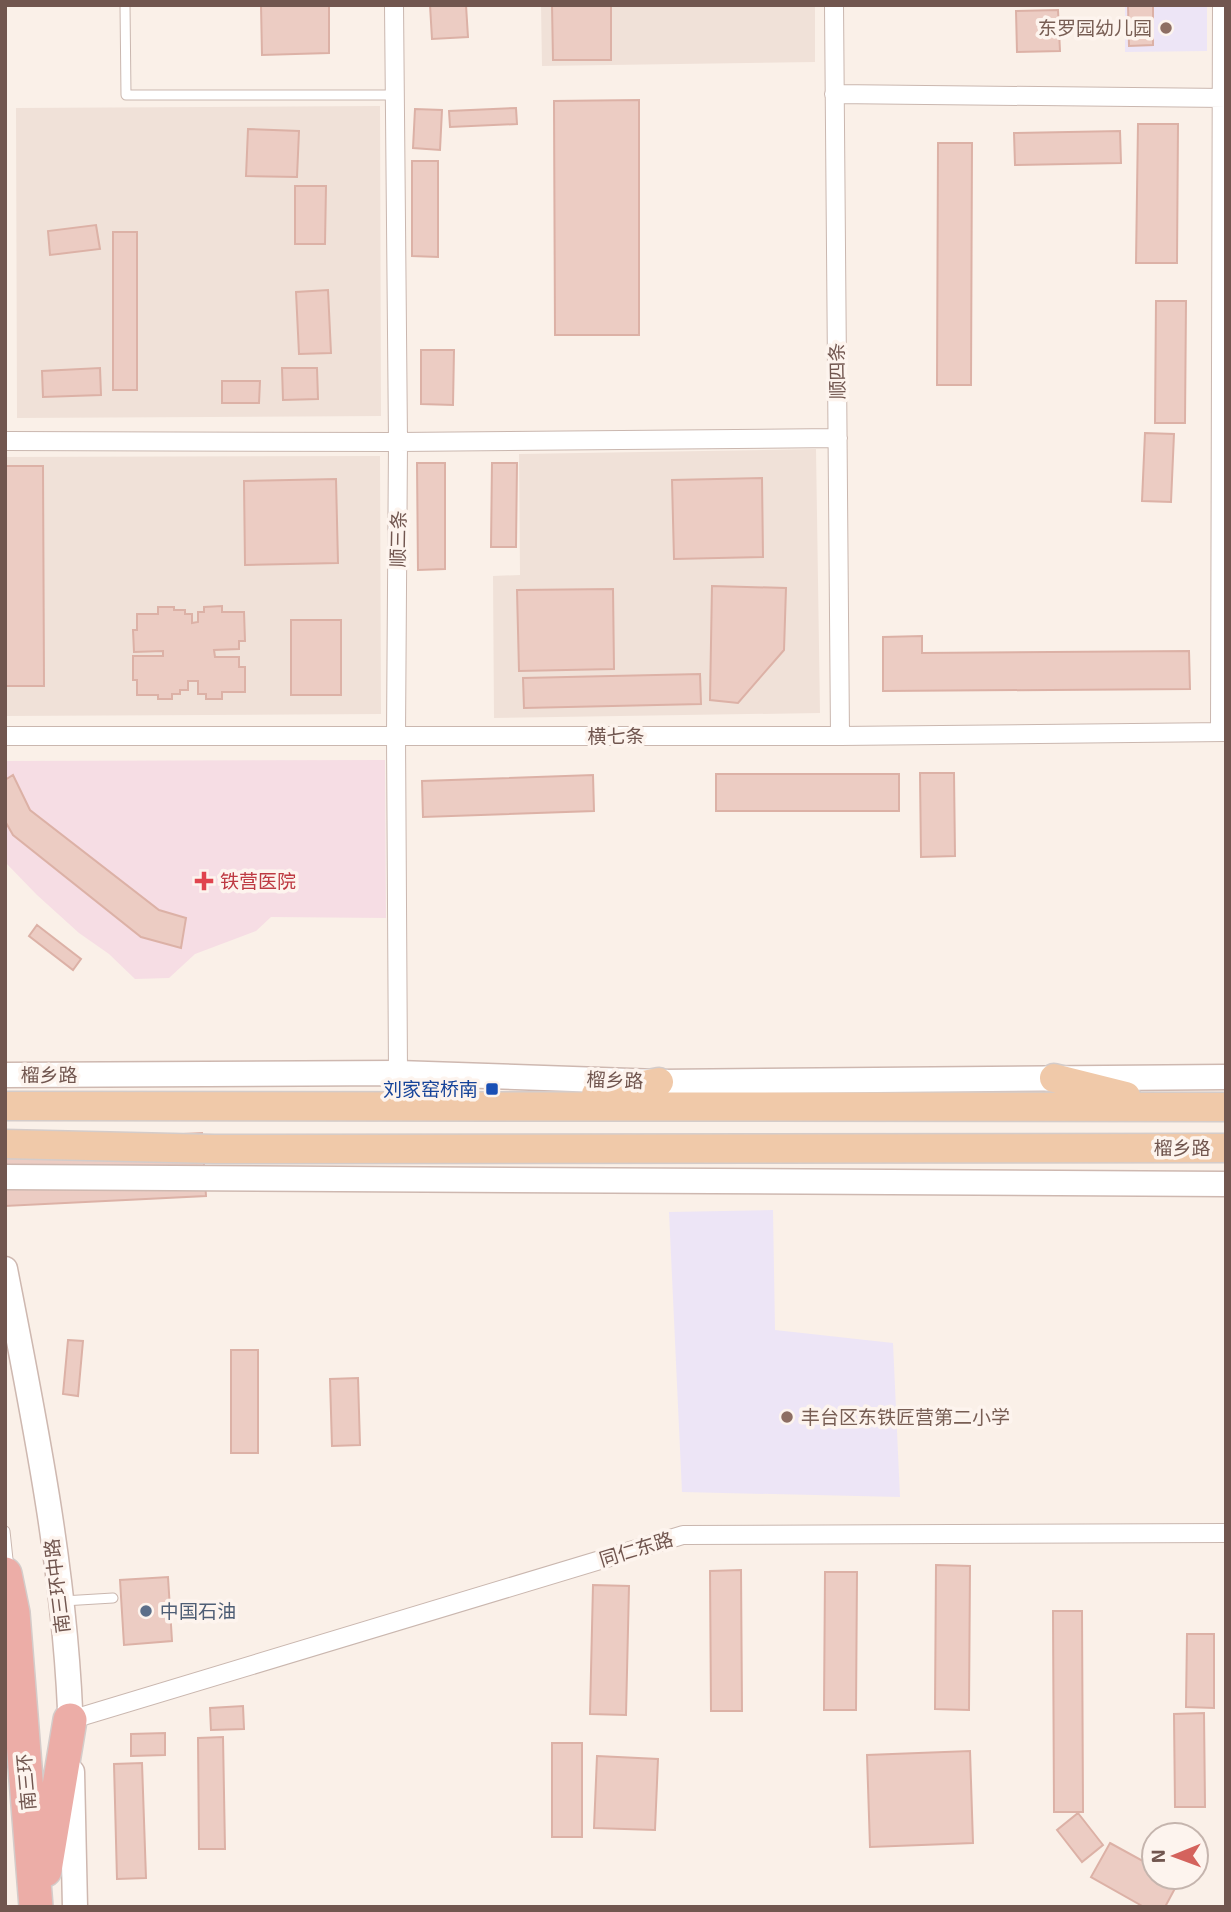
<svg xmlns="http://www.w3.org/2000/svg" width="1231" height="1912" font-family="'Exo 2','Noto Sans SC',sans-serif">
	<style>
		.residential { fill: #f0e1d8 }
		.education { fill: #ede5f6 }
		.medical { fill: #f6dde4 }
		.building { fill: #ecccc3; stroke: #dcb1a6; stroke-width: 2 }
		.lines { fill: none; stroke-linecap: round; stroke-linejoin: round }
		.lane-casing { stroke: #cab7af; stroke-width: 11 }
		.street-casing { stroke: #cab7af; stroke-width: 20 }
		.secondary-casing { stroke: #ceb8b0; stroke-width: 27 }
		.primary-casing { stroke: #d4ccca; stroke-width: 31 }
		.highway-casing { stroke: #d4ccca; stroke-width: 36 }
		.lane { stroke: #fff; stroke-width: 9 }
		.street { stroke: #fff; stroke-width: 18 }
		.secondary { stroke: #fff; stroke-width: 24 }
		.primary { stroke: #f0c9a9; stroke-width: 28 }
		.highway { stroke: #ecada7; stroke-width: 33 }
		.education-dot { fill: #8d6e63; stroke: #fdf4ee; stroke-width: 2.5 }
		.health-dot { fill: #e0444e; stroke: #fdf4ee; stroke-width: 2.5 }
		.transit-dot { fill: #1a4fb4; stroke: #fdf4ee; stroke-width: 2.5 }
		.service-dot { fill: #5c6f8a; stroke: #fdf4ee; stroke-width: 2.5 }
		.labels { text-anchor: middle; stroke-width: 7; stroke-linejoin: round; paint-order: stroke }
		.education-label { font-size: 19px; fill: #785e54; stroke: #fdf4ee; text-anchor: end }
		.street-label { font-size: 19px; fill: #71564f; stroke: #fdf4ee }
		.health-label { font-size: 19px; fill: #be3a42; stroke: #fdf4ee; text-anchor: start }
		.transit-label { font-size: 19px; fill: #164399; stroke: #fdf4ee; text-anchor: end }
		.service-label { font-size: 19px; fill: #4e5e75; stroke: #fdf4ee; text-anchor: start }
	</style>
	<rect width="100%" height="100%" fill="#faf0e8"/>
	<!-- residential -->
	<path class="residential" d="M541,5h274v57l-273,4z
		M380,106l1,310 -364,2 -1,-310z
		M816,449l4,264 -326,5 -1,-142 27,-1 -1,-121z
		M380,456l1,258 -376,2v-259z"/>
	<!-- education -->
	<path class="education" d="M1125,5h82v46l-82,1z
		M773,1210l2,120 118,13 7,154 -218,-5 -13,-280z"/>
	<!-- medical -->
	<path class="medical" d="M385,760l1,158 -115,-1 -15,14 -61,23 -26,24 -34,1 -26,-25 -30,-21 -42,-38 -32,-33v-101z"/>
	<!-- building -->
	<path class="building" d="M261,5h68v48l-67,2z
		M430,5h36l2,32 -36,2z
		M552,5h59v55h-58z
		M1128,5h25v40l-24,1z
		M1058,10l2,41 -43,1 -1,-41z
		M639,100v235h-84l-1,-234z
		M516,108l1,16 -67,3 -1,-16z
		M415,109l27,1 -2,40 -27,-2z
		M1138,124h40l-1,139h-41z
		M248,129l51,2 -2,46 -51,-1z
		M1120,131l1,32 -106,2 -1,-32z
		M938,143h34l-1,242h-34z
		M412,161h26v96l-26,-1z
		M295,186h31l-1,58h-30z
		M96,225l4,24 -50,6 -2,-24z
		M113,232h24v158h-24z
		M328,290l3,63 -32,1 -3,-62z
		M1156,301h30l-1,122h-30z
		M421,350h33l-1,55 -32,-1z
		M100,368l1,27 -58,2 -1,-26z
		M282,368h35l1,31 -35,1z
		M222,381h38l-1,22h-37z
		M1145,433l29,1 -3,68 -29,-1z
		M417,463h28v106l-27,1z
		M492,463h25l-1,84h-25z
		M5,466h38l1,220h-39z
		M762,478l1,79 -89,2 -2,-79z
		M336,479l2,84 -93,2 -1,-84z
		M712,586l74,2 -2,62 -46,53 -28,-3z
		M613,589l1,80 -95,2 -2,-81z
		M222,606v6h22l1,29h-6v8l-25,1 1,7h24v10h6v25h-23v7h-16v-5h-8v-13h-10v9h-8v4h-8v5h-14v-4h-21v-15h-4v-24h30v-5l-29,1 -1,-22h4v-16h21v-7h16v3h11v4h7v9l6,-1v-10h6v-5z
		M291,620h50v75h-50z
		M922,636v17l267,-2 1,38 -307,2v-54z
		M700,674l1,30 -177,4 -1,-30z
		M920,773h34l1,83 -34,1z
		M716,774h183v37h-183z
		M13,775l17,35 129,100 27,8 -5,30 -40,-11 -128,-102 -8,-14v-41z
		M593,775l1,36 -171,6 -1,-36z
		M37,925l44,34 -8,11 -44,-34z
		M202,1133l4,63 -201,10v-63z
		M68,1340l15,1 -5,55 -15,-2z
		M231,1350h27v103h-27z
		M358,1378l2,67 -28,1 -2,-67z
		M936,1565l34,1 -1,144 -34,-1z
		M741,1570l1,141h-31l-1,-140z
		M825,1572h32l-1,138h-32z
		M168,1577l4,64 -48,4 -4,-65z
		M593,1585l36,1 -3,129 -36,-1z
		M1053,1611h29l1,201h-29z
		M1187,1634h27v74l-28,-1z
		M243,1706l1,23 -33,1 -1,-22z
		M1204,1713l1,94h-30l-1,-93z
		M165,1733v22l-34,1v-22z
		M223,1737l2,112h-26l-1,-111z
		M552,1743h30v94h-30z
		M970,1751l3,92 -103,4 -3,-92z
		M597,1756l61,3 -3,71 -61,-2z
		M142,1763l4,115 -29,1 -3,-115z
		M1078,1813l25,32 -21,17 -25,-32z
		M1110,1843l44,24v10h18l7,4 -14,26h-21l-53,-30z"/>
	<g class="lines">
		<!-- lane casing -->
		<g class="lane-casing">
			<path id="lane" d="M125,5l1,90h269
				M5,1531l4,38
				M63,1601l50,-3"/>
		</g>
		<!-- street casing -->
		<g class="street-casing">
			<path id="street" d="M394,5l4,437 -2,294 2,337
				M834,5l6,731
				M834,94l392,4
				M5,441l393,1 440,-4
				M1220,732l2,-727
				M5,736h835l386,-4
				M70,1720l613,-185 543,-2"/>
		</g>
		<!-- secondary casing -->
		<g class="secondary-casing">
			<path id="secondary" d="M5,1075l393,-2 261,9 567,-5
				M5,1177l1221,7
				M5,1269c30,154 62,310 66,467
				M72,1772l3,135"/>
		</g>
		<!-- primary casing -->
		<g class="primary-casing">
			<path id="primary" d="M1054,1078l72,18
				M596,1094l63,-12
				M5,1106l1221,1
				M5,1144l209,5 1012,-1"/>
		</g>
		<!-- highway casing -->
		<g class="highway-casing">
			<path id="highway" d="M5,1574l8,39 23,294
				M45,1870l25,-150"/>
		</g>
		<!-- lane -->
		<use href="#lane" class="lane"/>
		<!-- street -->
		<use href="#street" class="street"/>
		<!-- secondary -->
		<use href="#secondary" class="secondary"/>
		<!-- primary -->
		<use href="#primary" class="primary"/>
		<!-- highway -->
		<use href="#highway" class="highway"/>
	</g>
	<!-- markers -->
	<g class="education-dot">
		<circle cx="1166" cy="28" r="7"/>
		<circle cx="787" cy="1417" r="7"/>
	</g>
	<path class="health-dot" d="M200.5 870.5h7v7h7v7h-7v7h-7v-7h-7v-7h7z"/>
	<rect class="transit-dot" x="485" y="1082" width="14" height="14" rx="3.5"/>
	<circle class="service-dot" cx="146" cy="1611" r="7"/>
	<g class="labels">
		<!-- education labels -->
		<g class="education-label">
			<text x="1152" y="35">东罗园幼儿园</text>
			<text x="801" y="1424" text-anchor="start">丰台区东铁匠营第二小学</text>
		</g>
		<!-- street labels -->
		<g class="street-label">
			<text transform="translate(837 371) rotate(-91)" y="7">顺四条</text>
			<text transform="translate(398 539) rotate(-89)" y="7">顺三条</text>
			<text x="616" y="743">横七条</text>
			<text x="49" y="1082">榴乡路</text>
			<text transform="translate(615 1080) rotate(2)" y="7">榴乡路</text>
			<text x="1182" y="1155">榴乡路</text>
			<text transform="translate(636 1549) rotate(-17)" y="7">同仁东路</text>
			<text transform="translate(57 1586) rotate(-97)" y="7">南三环中路</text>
			<text transform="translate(26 1782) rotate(-95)" y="7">南三环</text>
		</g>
		<!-- health labels -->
		<g class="health-label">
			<text x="220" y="888">铁营医院</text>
		</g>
		<!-- transit labels -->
		<g class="transit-label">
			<text x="478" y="1096">刘家窑桥南</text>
		</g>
		<!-- service labels -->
		<g class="service-label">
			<text x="160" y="1618">中国石油</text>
		</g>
	</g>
	<!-- border -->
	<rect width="1231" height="1912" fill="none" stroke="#71564f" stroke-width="14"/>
	<!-- north arrow -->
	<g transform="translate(1175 1856) rotate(269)"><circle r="33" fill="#fdf4ee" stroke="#c5b5ae" stroke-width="2"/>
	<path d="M0-5L12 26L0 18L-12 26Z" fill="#d4635d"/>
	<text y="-10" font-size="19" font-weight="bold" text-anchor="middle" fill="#71564f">N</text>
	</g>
</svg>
